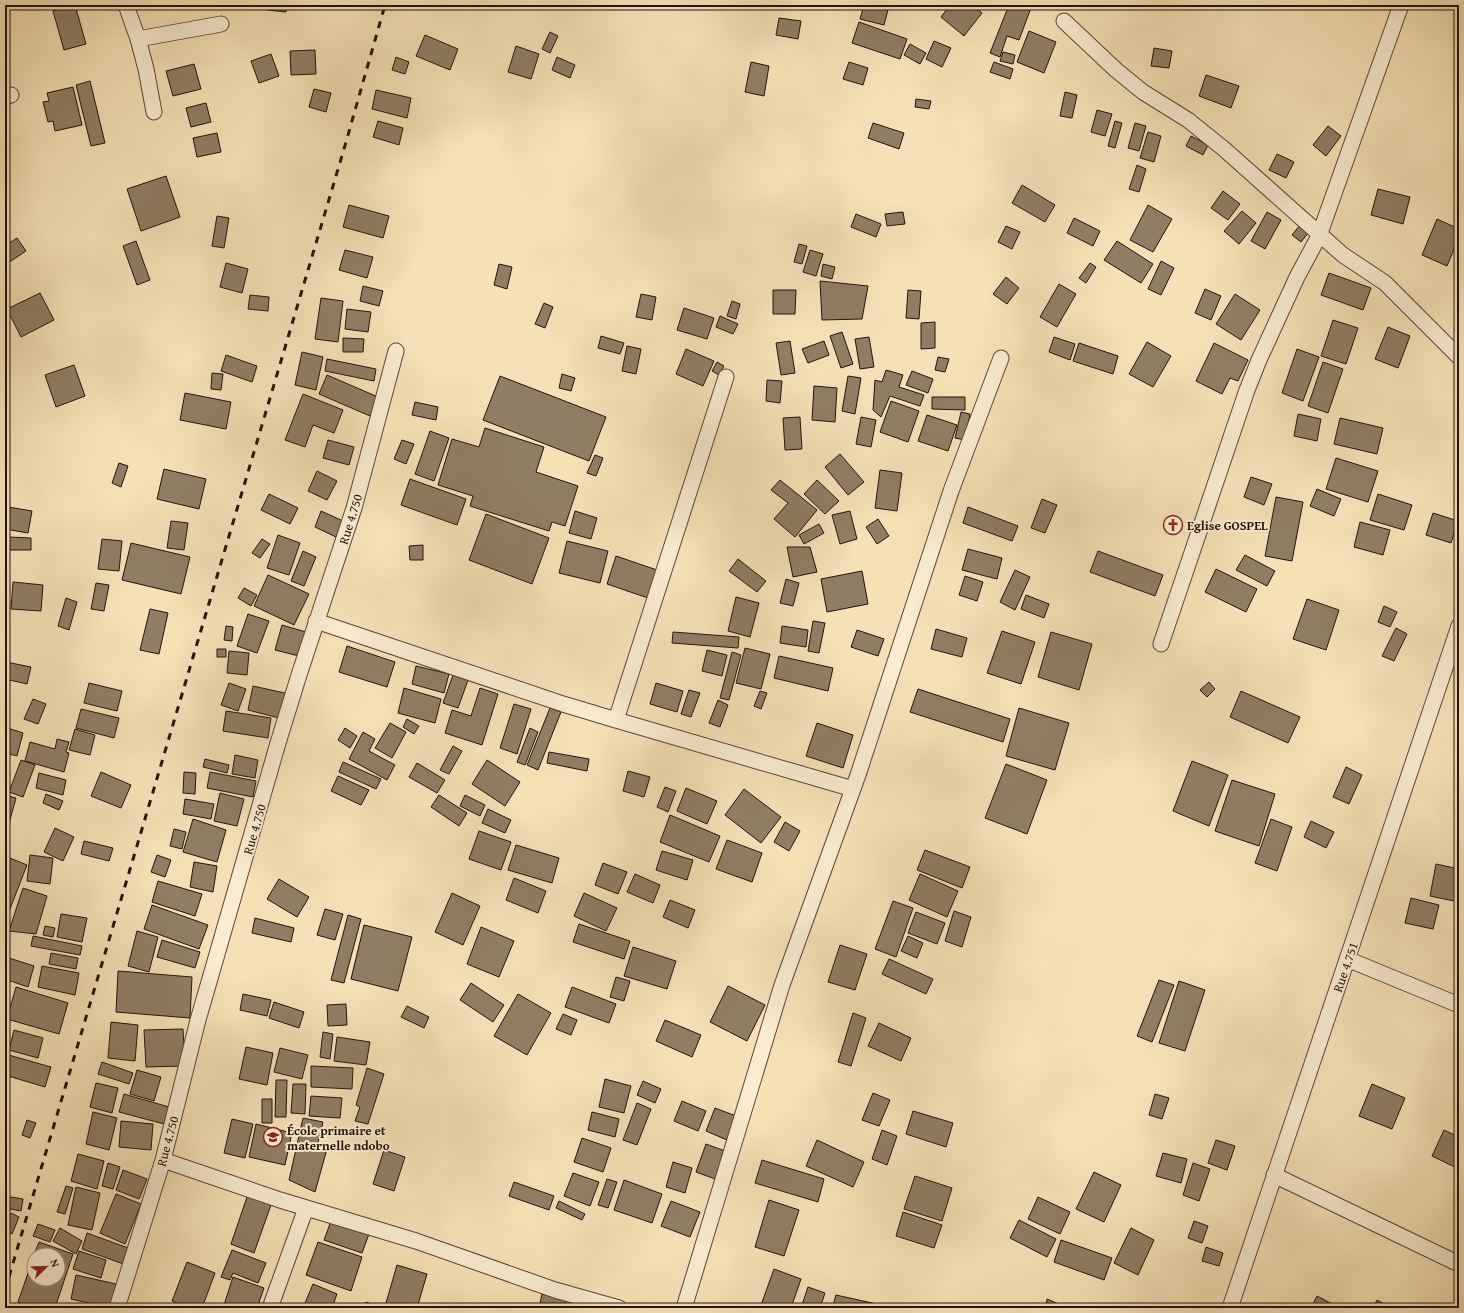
<svg xmlns="http://www.w3.org/2000/svg" width="1464" height="1313" font-family="'Gentium Book Plus',serif">
	<style>
		.building { fill: #907e64; stroke: #22130a }
		.lines { fill: none; stroke-linecap: round; stroke-linejoin: round }
		.street-casing { stroke: #574635; stroke-width: 17 }
		.street { stroke: #f9ecd0; stroke-width: 15 }
		.rail { stroke: #22130a; stroke-width: 3; stroke-dasharray: 7 7; stroke-linecap: butt }
		.labels { text-anchor: middle; stroke-width: 4; stroke-linejoin: round; paint-order: stroke }
		.street-label { font-size: 13px; fill: #22130a; stroke: #f9ecd0 }
		.poi-label { font-size: 13px; font-weight: bold; fill: #22130a; stroke: #f9ecd0; text-anchor: start }
	</style>
	<rect width="100%" height="100%" fill="#f6e1b7"/>
	<filter id="stains"><feTurbulence type="fractalNoise" baseFrequency=".005" numOctaves="4"/><feColorMatrix values="0 0 0 0 .2 0 0 0 0 .09 0 0 0 0 .02 0 0 0 .5 -.17"/></filter>
	<radialGradient id="worn" r=".72"><stop offset=".6" stop-color="#630" stop-opacity="0"/><stop offset="1" stop-color="#630" stop-opacity=".3"/></radialGradient>
	<!-- building -->
	<path class="building" d="M5,5h2l1,10h-3z
		M75,5l11,39 -22,6 -11,-39z
		M267,5h20l-1,7 -19,-2z
		M864,5l25,1 -5,19 -24,-6z
		M950,5h22l10,8 -18,23 -23,-19z
		M1009,5h23l-13,35 -12,-4 -7,21 -10,-4z
		M779,18l22,3 -3,18 -22,-4z
		M859,22l48,17 -7,20 -48,-16z
		M1029,31l27,11 -12,31 -27,-11z
		M550,32l8,4 -8,17 -8,-4z
		M425,35l33,14 -8,21 -34,-14z
		M934,41l17,7 -9,19 -16,-8z
		M910,44l16,9 -6,11 -16,-9z
		M516,46l23,8 -8,25 -23,-7z
		M1154,48l18,3 -3,17 -18,-2z
		M315,50l1,24 -25,1 -1,-24z
		M1003,52l12,3 -2,9 -13,-3z
		M271,54l8,22 -20,7 -8,-22z
		M396,57l13,5 -4,12 -13,-4z
		M557,57l18,8 -5,13 -18,-8z
		M751,62l18,4 -5,30 -19,-4z
		M849,62l19,6 -5,17 -20,-6z
		M994,62l19,7 -3,10 -20,-7z
		M194,64l7,25 -28,7 -7,-25z
		M1206,75l33,11 -8,22 -32,-12z
		M90,81l15,62 -14,3 -15,-61z
		M73,87l9,38 -27,6 -2,-10 -5,1 -5,-20 6,-1 -2,-8z
		M314,89l17,4 -5,19 -17,-5z
		M376,90l35,8 -4,20 -35,-9z
		M1065,92l12,3 -5,23 -12,-2z
		M916,99l15,2 -2,8 -14,-2z
		M206,103l5,19 -20,5 -5,-19z
		M1097,110l15,4 -7,22 -14,-4z
		M378,121l25,7 -4,17 -26,-8z
		M1115,121l7,2 -7,25 -7,-2z
		M873,123l31,10 -5,16 -31,-11z
		M1135,123l11,3 -7,25 -11,-3z
		M1328,126l13,10 -15,20 -13,-11z
		M1148,132l13,4 -7,26 -14,-4z
		M217,133l4,19 -24,5 -4,-19z
		M1191,136l17,9 -5,10 -17,-9z
		M1277,154l17,8 -8,16 -17,-8z
		M1137,165l9,4 -7,23 -10,-3z
		M166,176l14,41 -39,14 -14,-42z
		M1022,185l33,20 -10,17 -33,-19z
		M1378,189l32,8 -7,27 -32,-9z
		M1223,191l17,13 -12,16 -17,-12z
		M349,205l40,11 -6,22 -40,-11z
		M1148,205l24,14 -19,33 -23,-12z
		M1242,211l14,12 -17,21 -15,-13z
		M903,212l2,12 -18,2 -2,-12z
		M1267,212l14,8 -16,29 -14,-8z
		M856,214l25,10 -5,13 -25,-10z
		M217,216l12,2 -5,30 -12,-2z
		M1074,218l26,13 -7,15 -26,-13z
		M1437,219l22,10v8l-12,29 -25,-11z
		M1300,225l9,7 -8,10 -9,-7z
		M1006,226l14,6 -8,17 -14,-7z
		M17,238l9,13 -21,14v-19z
		M136,241l14,39 -13,5 -14,-39z
		M1117,241l36,23 -12,19 -37,-23z
		M799,244l8,2 -5,18 -8,-2z
		M345,250l28,7 -6,21 -28,-8z
		M810,250l13,4 -7,22 -13,-4z
		M1161,261l13,7 -13,27 -13,-6z
		M226,263l22,6 -6,24 -22,-6z
		M1090,263l6,4 -10,16 -7,-5z
		M499,264l13,3 -5,22 -13,-4z
		M823,264l12,3 -3,12 -11,-3z
		M1329,273l42,15 -8,22 -42,-15z
		M1006,277l13,11 -12,16 -14,-10z
		M820,281l48,5 -6,33 -40,1z
		M1059,284l17,10 -19,33 -17,-10z
		M363,286l20,5 -4,15 -19,-5z
		M1205,289l16,7 -10,24 -16,-7z
		M773,290h23l-1,24h-22z
		M908,290l13,1 -2,28 -13,-1z
		M40,293l14,27 -33,17 -14,-28z
		M641,294l15,3 -4,23 -16,-3z
		M1235,294l25,16 -19,30 -25,-16z
		M250,295l19,2 -1,14 -20,-2z
		M321,298l22,3 -5,41 -23,-3z
		M732,301l8,3 -4,15 -9,-3z
		M544,303l9,4 -8,21 -10,-4z
		M684,308l30,10 -7,21 -30,-9z
		M347,309l24,3 -3,20 -23,-3z
		M720,316l18,8 -5,10 -17,-7z
		M1333,320l25,8 -12,36 -25,-8z
		M935,322v26l-14,1v-26z
		M1388,327l22,9 -12,32 -23,-9z
		M842,332l11,32 -12,4 -11,-32z
		M601,336l23,7 -4,11 -22,-6z
		M869,337l5,30 -14,2 -5,-30z
		M1054,337l21,7 -5,16 -21,-8z
		M343,338l21,1 -1,13h-20z
		M790,341l5,32 -14,2 -5,-32z
		M824,341l5,14 -21,8 -6,-14z
		M1147,342l24,14 -18,31 -24,-13z
		M1079,343l39,13 -5,18 -40,-13z
		M1214,343l34,17 -10,21 -8,-3 -8,16 -26,-13z
		M627,346l14,3 -5,25 -14,-3z
		M686,349l28,12 -11,25 -27,-12z
		M1297,349l22,8 -16,44 -21,-8z
		M302,352l21,5 -7,33 -21,-5z
		M226,355l31,11 -5,16 -31,-11z
		M938,357l11,2 -4,13 -10,-2z
		M327,359l49,10 -2,12 -49,-10z
		M717,362l7,4 -5,9 -7,-4z
		M1323,362l20,7 -15,44 -20,-7z
		M74,365l11,31 -29,11 -11,-32z
		M886,370l17,5 -4,12 25,8 -4,11 -30,-10 -9,21 -8,-7 2,-30 7,2z
		M912,371l21,8 -5,14 -22,-8z
		M212,373l11,1 -2,16 -10,-1z
		M562,374l13,4 -4,13 -12,-3z
		M327,375l51,22 -8,19 -51,-22z
		M500,376l106,41 -17,44 -106,-41z
		M848,376l13,2 -6,36 -13,-3z
		M767,380l15,1 -2,22 -14,-2z
		M814,386l23,2 -2,34 -23,-2z
		M185,393l46,9 -5,27 -46,-9z
		M303,394l40,16 -9,23 -21,-8 -8,22 -20,-7z
		M932,397h33v13l-33,-1z
		M891,401l28,10 -11,31 -28,-10z
		M415,402l23,5 -2,13 -24,-5z
		M961,412l9,2 -5,26 -10,-2z
		M1298,414l23,5 -4,22 -23,-5z
		M927,415l30,10 -9,26 -30,-10z
		M800,417l2,32 -17,1 -2,-32z
		M861,417l15,3 -5,27 -15,-3z
		M1340,418l43,10 -6,26 -43,-10z
		M485,428l59,19 -8,25 42,14 -13,40 -13,-4 -3,9 -79,-25 3,-10 -35,-11 14,-46 27,8z
		M430,431l19,7 -15,43 -19,-7z
		M328,440l26,7 -5,18 -26,-7z
		M402,440l12,4 -8,20 -12,-5z
		M840,454l24,28 -16,13 -23,-28z
		M595,455l8,3 -7,18 -9,-3z
		M1336,458l42,13 -10,31 -42,-13z
		M119,463l9,3 -7,21 -9,-4z
		M164,469l42,10 -7,30 -42,-10z
		M880,470l22,3 -5,38 -22,-3z
		M317,471l20,10 -10,19 -19,-9z
		M1251,477l21,7 -8,21 -20,-8z
		M410,479l56,20 -9,26 -56,-20z
		M780,480l37,30 -22,27 -21,-18 14,-16 -17,-13z
		M817,480l22,21 -14,13 -21,-20z
		M1317,489l24,10 -7,17 -24,-10z
		M269,494l29,14 -8,16 -29,-14z
		M1378,494l34,11 -8,25 -34,-10z
		M1276,497l27,5 -11,59 -27,-5z
		M1042,499l15,6 -12,28 -14,-5z
		M8,507l24,4 -4,22 -23,-4z
		M968,507l50,19 -6,15 -49,-18z
		M321,511l22,10 -7,16 -21,-10z
		M575,511l22,7 -6,21 -22,-6z
		M850,511l7,28 -17,5 -8,-29z
		M1433,513l25,8 -7,22 -25,-8z
		M486,514l63,24 -17,46 -63,-24z
		M878,519l11,17 -12,8 -11,-17z
		M171,521l17,2 -4,27 -17,-2z
		M1360,522l30,8 -7,25 -29,-8z
		M819,524l5,9 -20,11 -5,-9z
		M278,535l22,8 -11,32 -22,-7z
		M8,537l23,1v12h-23z
		M102,539l20,2 -3,30 -21,-2z
		M262,539l8,5 -10,14 -8,-5z
		M567,541l41,10 -8,32 -41,-10z
		M131,543l59,14 -9,37 -59,-14z
		M423,545v15h-13l-1,-14z
		M787,547h23l7,25 -24,5z
		M968,549l34,9 -5,21 -35,-9z
		M303,551l13,6 -12,29 -13,-5z
		M1098,551l65,24 -8,21 -65,-24z
		M1245,555l30,16 -8,15 -31,-16z
		M616,556l41,14 -9,28 -41,-14z
		M738,559l28,22 -9,11 -28,-21z
		M1216,569l41,20 -11,23 -41,-20z
		M1015,570l15,7 -15,33 -15,-8z
		M862,571l6,33 -41,8 -6,-33z
		M268,575l41,19 -15,31 -40,-19z
		M965,576l18,6 -6,19 -18,-6z
		M786,579l13,4 -6,23 -13,-3z
		M13,582l30,3 -2,26 -30,-2z
		M96,583l13,2 -5,26 -13,-2z
		M244,588l13,7 -6,11 -13,-8z
		M1026,595l23,9 -5,14 -23,-9z
		M736,597l23,6 -9,34 -22,-6z
		M66,598l11,4 -8,28 -11,-4z
		M1307,599l32,11 -13,40 -33,-11z
		M1384,606l13,6 -7,15 -12,-5z
		M150,609l18,4 -9,41 -19,-4z
		M248,614l21,7 -12,32 -20,-7z
		M813,621l12,2 -6,30 -11,-2z
		M282,625l24,7 -7,24 -24,-6z
		M226,626l7,1 -1,14 -8,-1z
		M782,626l26,4 -2,17 -26,-4z
		M1396,628l11,6 -13,27 -12,-5z
		M936,629l31,9 -5,19 -31,-8z
		M857,630l27,9 -6,17 -27,-9z
		M1002,631l33,11 -14,42 -34,-11z
		M673,632l66,5 -1,11 -66,-5z
		M1051,632l41,12 -13,46 -41,-13z
		M347,646l48,16 -8,25 -48,-15z
		M745,648l25,6 -9,35 -25,-6z
		M217,649h9v8h-9z
		M707,650l20,5 -5,21 -20,-5z
		M229,651l20,2 -2,22 -20,-2z
		M732,652l9,3 -12,45 -9,-2z
		M779,656l54,12 -5,23 -54,-13z
		M6,662l25,5 -4,17 -22,-5z
		M416,666l33,8 -5,19 -32,-9z
		M453,675l15,5 -10,28 -15,-5z
		M1209,682l6,7 -8,8 -7,-7z
		M89,683l33,8 -5,20 -33,-8z
		M229,683l17,6 -8,22 -17,-6z
		M656,683l27,8 -6,21 -27,-8z
		M253,686l36,8 -6,25 -35,-9z
		M404,688l37,11 -6,24 -37,-10z
		M480,688l18,6 -16,51 -37,-12 7,-23 19,6z
		M918,689l92,30 -7,23 -93,-30z
		M689,690l11,3 -9,24 -10,-3z
		M760,691l7,2 -6,16 -7,-3z
		M1241,691l59,26 -12,26 -58,-26z
		M33,699l13,5 -8,20 -14,-5z
		M718,700l10,5 -8,22 -11,-4z
		M514,704l17,5 -14,45 -17,-6z
		M550,708l11,4 -23,58 -11,-5z
		M1019,708l50,15 -14,47 -49,-14z
		M81,709l38,9 -5,20 -38,-10z
		M226,711l45,7 -3,20 -45,-7z
		M407,719l12,7 -5,8 -11,-7z
		M390,723l16,9 -14,26 -17,-10z
		M817,723l36,12 -10,33 -37,-12z
		M5,727l18,6 -6,23 -12,-3z
		M345,728l12,8 -7,12 -12,-8z
		M530,728l8,4 -13,33 -8,-3z
		M75,729l20,6 -5,20 -21,-5z
		M363,732l12,7 -6,12 26,14 -8,15 -38,-21z
		M57,739l12,3 -3,10 3,1 -5,19 -39,-11 5,-19 25,7z
		M453,746l9,5 -13,23 -9,-4z
		M549,752l40,7 -2,12 -40,-8z
		M235,755l23,5 -3,18 -23,-4z
		M205,759l24,6 -2,8 -24,-6z
		M21,760l14,5 -12,32 -14,-5z
		M487,760l33,22 -15,24 -33,-22z
		M1192,761l36,14 -19,51 -36,-15z
		M343,762l38,17 -5,10 -37,-17z
		M417,763l28,17 -8,13 -28,-16z
		M1006,764l41,16 -20,54 -42,-16z
		M1346,767l16,8 -13,29 -16,-7z
		M628,771l22,6 -6,20 -21,-6z
		M101,772l30,13 -10,23 -30,-12z
		M184,772l12,1 -1,21 -12,-1z
		M210,772l46,9 -3,16 -46,-9z
		M39,773l27,7 -3,15 -27,-7z
		M338,776l31,14 -8,15 -30,-14z
		M1232,780l43,14 -16,52 -44,-15z
		M665,787l11,4 -8,21 -11,-5z
		M686,788l31,13 -10,23 -30,-13z
		M744,789l37,28 -20,26 -36,-28z
		M220,793l24,6 -7,27 -23,-5z
		M46,794l17,7 -4,9 -16,-7z
		M5,795l11,3 -11,40z
		M439,795l28,18 -8,13 -28,-19z
		M465,795l20,10 -5,11 -20,-10z
		M185,799l29,5 -3,15 -28,-5z
		M488,809l23,11 -6,13 -23,-10z
		M670,815l50,21 -11,26 -49,-20z
		M193,819l33,11 -9,32 -34,-10z
		M1271,819l21,8 -15,44 -22,-8z
		M1311,821l23,11 -8,16 -22,-11z
		M785,822l15,9 -11,20 -15,-9z
		M55,828l19,9 -11,24 -19,-9z
		M174,829l12,3 -4,17 -12,-3z
		M479,831l32,11 -10,28 -32,-11z
		M727,840l35,13 -10,29 -36,-13z
		M84,841l29,7 -4,13 -28,-7z
		M516,845l43,13 -7,25 -44,-13z
		M925,850l45,17 -8,21 -45,-18z
		M662,851l31,9 -6,20 -31,-10z
		M30,855l23,3 -3,26 -23,-3z
		M157,855l14,5 -6,17 -14,-5z
		M5,856l22,9 -19,49 -3,-1z
		M194,862l23,4 -4,26 -23,-5z
		M603,863l24,9 -9,22 -23,-9z
		M1436,864l23,5v33l-29,-6z
		M635,874l25,11 -7,18 -26,-11z
		M920,874l38,17 -11,26 -38,-17z
		M514,878l32,13 -8,22 -32,-13z
		M279,879l30,18 -12,20 -30,-18z
		M158,881l44,13 -7,22 -43,-14z
		M23,888l24,8 -11,38 -27,-3z
		M452,893l28,13 -17,39 -28,-13z
		M584,893l33,15 -11,23 -32,-15z
		M1411,898l28,7 -6,24 -28,-6z
		M670,900l25,10 -7,18 -25,-11z
		M893,901l20,7 -17,49 -21,-8z
		M152,905l56,20 -9,24 -55,-20z
		M325,909l18,5 -8,26 -18,-5z
		M954,911l17,6 -9,30 -17,-6z
		M916,912l29,11 -8,21 -29,-11z
		M61,914l26,4 -5,24 -25,-5z
		M348,915l13,4 -17,64 -13,-3z
		M255,918l39,10 -3,14 -39,-9z
		M579,924l51,17 -6,18 -51,-17z
		M364,925l48,12 -14,54 -47,-12z
		M45,926l10,2 -2,9 -10,-2z
		M481,927l33,14 -15,36 -32,-13z
		M137,931l21,6 -9,35 -21,-6z
		M33,936l49,10 -2,9 -49,-9z
		M908,936l15,7 -6,15 -16,-7z
		M162,940l38,12 -5,16 -38,-11z
		M840,945l27,9 -12,36 -27,-8z
		M633,947l43,14 -9,28 -43,-13z
		M51,953l27,5 -2,11 -27,-5z
		M6,957l28,9 -6,21 -23,-8v-18z
		M889,959l44,20 -7,15 -44,-20z
		M42,966l37,7 -4,22 -37,-8z
		M118,971l74,6 -2,41 -74,-6z
		M616,977l14,4 -6,20 -14,-4z
		M1159,980l15,5 -22,57 -15,-6z
		M1179,981l26,9 -20,61 -26,-8z
		M471,983l33,22 -11,17 -33,-22z
		M728,986l37,19 -18,36 -37,-19z
		M16,987l52,16 -9,31 -52,-15z
		M572,987l44,17 -7,19 -44,-16z
		M243,994l28,6 -4,16 -27,-6z
		M518,994l33,19 -24,42 -33,-19z
		M274,1002l30,10 -5,16 -30,-10z
		M346,1004l1,21 -19,1 -1,-21z
		M407,1006l22,11 -5,11 -23,-11z
		M853,1013l13,5 -15,48 -13,-4z
		M563,1014l14,6 -6,15 -15,-6z
		M665,1020l36,15 -9,22 -36,-16z
		M111,1022l27,3 -3,36 -27,-3z
		M879,1023l32,15 -10,23 -33,-15z
		M183,1029l2,37 -39,1 -2,-37z
		M14,1030l29,8 -5,20 -29,-8z
		M323,1032l10,2 -3,25 -10,-2z
		M337,1037l33,5 -4,23 -32,-4z
		M246,1047l27,6 -6,32 -28,-6z
		M280,1048l28,7 -6,24 -28,-7z
		M5,1054l46,13 -6,20 -40,-12z
		M102,1062l31,11 -4,11 -31,-10z
		M311,1066l42,2 -1,21 -41,-2z
		M367,1068l17,6 -16,50 -13,-3 5,-14 -4,-2z
		M137,1070l24,7 -7,24 -24,-7z
		M605,1079l26,7 -7,27 -25,-6z
		M276,1080h11l-1,37h-11z
		M643,1081l18,8 -6,14 -18,-8z
		M96,1083l22,5 -6,25 -22,-6z
		M293,1084h13l-1,30 -14,-1z
		M1372,1084l33,14 -13,31 -33,-13z
		M873,1093l17,7 -11,26 -17,-6z
		M124,1094l45,13 -5,17 -45,-12z
		M1155,1094l14,4 -7,21 -13,-4z
		M311,1096l31,2 -2,20 -31,-2z
		M262,1099h10v24h-10z
		M682,1101l24,10 -8,20 -24,-10z
		M637,1103l14,6 -14,36 -14,-5z
		M715,1108l21,8 -9,24 -21,-9z
		M913,1111l40,12 -7,24 -40,-13z
		M93,1112l24,6 -8,32 -23,-6z
		M592,1112l27,7 -4,18 -27,-7z
		M303,1118l20,4 -6,25 10,2 -12,43 -26,-12z
		M232,1119l21,5 -8,34 -21,-5z
		M27,1120l9,3 -6,15 -8,-3z
		M121,1121l32,3 -2,26 -32,-3z
		M256,1124l36,9 -7,32 -36,-8z
		M882,1130l15,6 -10,29 -15,-6z
		M1444,1130l15,7v32l-27,-13z
		M582,1138l29,10 -8,24 -29,-10z
		M817,1140l47,22 -11,25 -47,-21z
		M1216,1140l19,6 -8,24 -19,-7z
		M706,1144l19,7 -10,28 -19,-7z
		M384,1150l21,7 -11,34 -21,-7z
		M1163,1153l24,6 -6,24 -25,-7z
		M78,1154l26,7 -7,28 -26,-8z
		M762,1160l62,19 -6,23 -63,-19z
		M673,1162l19,6 -7,25 -19,-6z
		M108,1163l12,4 -7,22 -11,-3z
		M1193,1163l17,6 -11,32 -16,-6z
		M123,1170l24,9 -8,20 -23,-9z
		M1094,1172l27,13 -17,37 -28,-13z
		M573,1173l26,9 -9,24 -26,-10z
		M915,1176l37,12 -10,33 -38,-12z
		M607,1179l10,3 -9,26 -10,-3z
		M624,1180l38,14 -10,29 -38,-13z
		M514,1182l40,14 -5,14 -40,-14z
		M66,1186l7,2 -8,26 -8,-2z
		M76,1187l24,6 -8,37 -24,-5z
		M116,1194l25,10 -16,40 -25,-11z
		M248,1194l24,8 -18,51 -23,-9z
		M5,1196l18,3 -2,12 -16,-3z
		M1038,1197l32,15 -10,22 -32,-15z
		M769,1200l30,10 -15,46 -29,-9z
		M559,1201l26,13 -3,6 -26,-12z
		M671,1201l29,11 -10,25 -29,-11z
		M903,1212l39,13 -8,23 -38,-12z
		M11,1213l8,4 -7,17 -7,-3v-5z
		M1019,1220l37,19 -9,18 -37,-19z
		M331,1221l38,13 -7,19 -38,-13z
		M1194,1221l14,5 -6,17 -14,-5z
		M38,1224l17,6 -5,12 -17,-6z
		M60,1228l22,13 -6,13 -23,-13z
		M1131,1228l23,12 -16,35 -24,-12z
		M87,1233l44,16 -5,16 -44,-16z
		M1061,1240l51,18 -8,22 -50,-18z
		M39,1242l34,12 -18,54h-21l-16,-6 16,-46v23h24v-24h-24z
		M318,1242l44,15 -11,34 -45,-16z
		M5,1246h4l-1,11h-3z
		M1206,1247l17,6 -4,13 -17,-5z
		M232,1250l34,13 -8,20 -25,-10 -3,7 -9,-3z
		M79,1251l27,9 -5,18 -28,-9z
		M187,1262l28,11 -13,35h-13l-17,-7z
		M397,1265l30,9 -10,34h-14l-17,-5z
		M774,1269l27,10 -10,29h-31z
		M76,1275l40,9 -5,24 -40,-9z
		M233,1277l31,11 -7,20h-34z
		M313,1284l24,10 -5,14h-29z
		M808,1287l17,6 -5,15h-19z
		M542,1294l24,6 -2,8h-25z
		M836,1295l50,11 -1,2h-53z
		M1317,1296l23,12h-29z
		M1047,1299l21,9h-22z
		M1377,1300l15,8h-19z
		M366,1302l16,6h-18z"/>
	<g class="lines">
		<!-- street casing -->
		<g class="street-casing">
			<path id="street" d="M126,5l12,34 8,30 8,43
				M1064,21l52,49 27,22 45,28 36,29 119,106 42,28 74,74
				M138,39l83,-15
				M5,97l6,-2
				M726,377l-110,343 237,69
				M316,621l247,83 53,16
				M1161,644l86,-254 12,-30 38,-83 22,-41 82,-231
				M1347,959l112,46
				M163,1160l117,40 136,41 139,49 64,18
				M1274,1175l185,89
				M117,1308l46,-148 35,-140 80,-277 21,-68 55,-167 42,-157
				M270,1308l36,-100
				M684,1308l98,-323 76,-210 93,-284 50,-133
				M1230,1308c75,-228 154,-454 229,-682"/>
		</g>
		<!-- street -->
		<use href="#street" class="street"/>
		<!-- rail -->
		<path class="rail" d="M5,1290l339,-1141 41,-144"/>
	</g>
	<!-- icons -->
	<defs>
		<g id="church-ring" transform="scale(1)"><circle r="9.5" fill="#f9ecd0" stroke="#8f2418" stroke-width="1.5"/><path d="M-1.2-6h2.4v3.5h3.3v2.4h-3.3V6h-2.4V-.1h-3.3v-2.4h3.3Z" fill="#8f2418"/></g>
		<g id="school-ring" transform="scale(1)"><circle r="9.5" fill="#f9ecd0" stroke="#8f2418" stroke-width="1.5"/><path d="M0-5L7-2L0 1L-7-2ZM-4 1L0 2.5L4 1V4Q0 6-4 4Z" fill="#8f2418"/></g>
	</defs>
	<g fill-rule="evenodd">
		<use href="#church-ring" x="1173" y="525"/>
		<use href="#school-ring" x="273" y="1137"/>
	</g>
	<g class="labels">
		<!-- street labels -->
		<g class="street-label">
			<text transform="translate(350 519) rotate(-73)" y="5">Rue 4.750</text>
			<text transform="translate(254 829) rotate(-74)" y="5">Rue 4.750</text>
			<text transform="translate(1345 967) rotate(-71)" y="5">Rue 4.751</text>
			<text transform="translate(167 1141) rotate(-75)" y="5">Rue 4.750</text>
		</g>
		<!-- poi labels -->
		<g class="poi-label">
			<text x="1187" y="530">Eglise GOSPEL</text>
			<text x="287" y="1135">École primaire et<tspan x="287" dy="15">maternelle ndobo</tspan></text>
		</g>
	</g>
	<!-- margin -->
	<rect width="1464" height="1313" fill="none" stroke="#f6e1b7" stroke-width="20"/>
	<rect x="6" y="6" width="1452" height="1301" fill="none" stroke="#22130a" stroke-width="2"/>
	<rect x="10" y="10" width="1444" height="1293" fill="none" stroke="#22130a"/>
	<!-- north arrow -->
	<g transform="translate(46 1267) rotate(67)"><circle r="19" fill="#f9ecd0" stroke="#a39581"/>
	<path d="M0-3L7 15L0 10L-7 15Z" fill="#8f2418"/>
	<text y="-6" font-size="11" font-weight="bold" text-anchor="middle" fill="#22130a">N</text>
	</g>
	<rect width="100%" height="100%" filter="url(#stains)"/>
	<rect width="100%" height="100%" fill="url(#worn)"/>
</svg>
